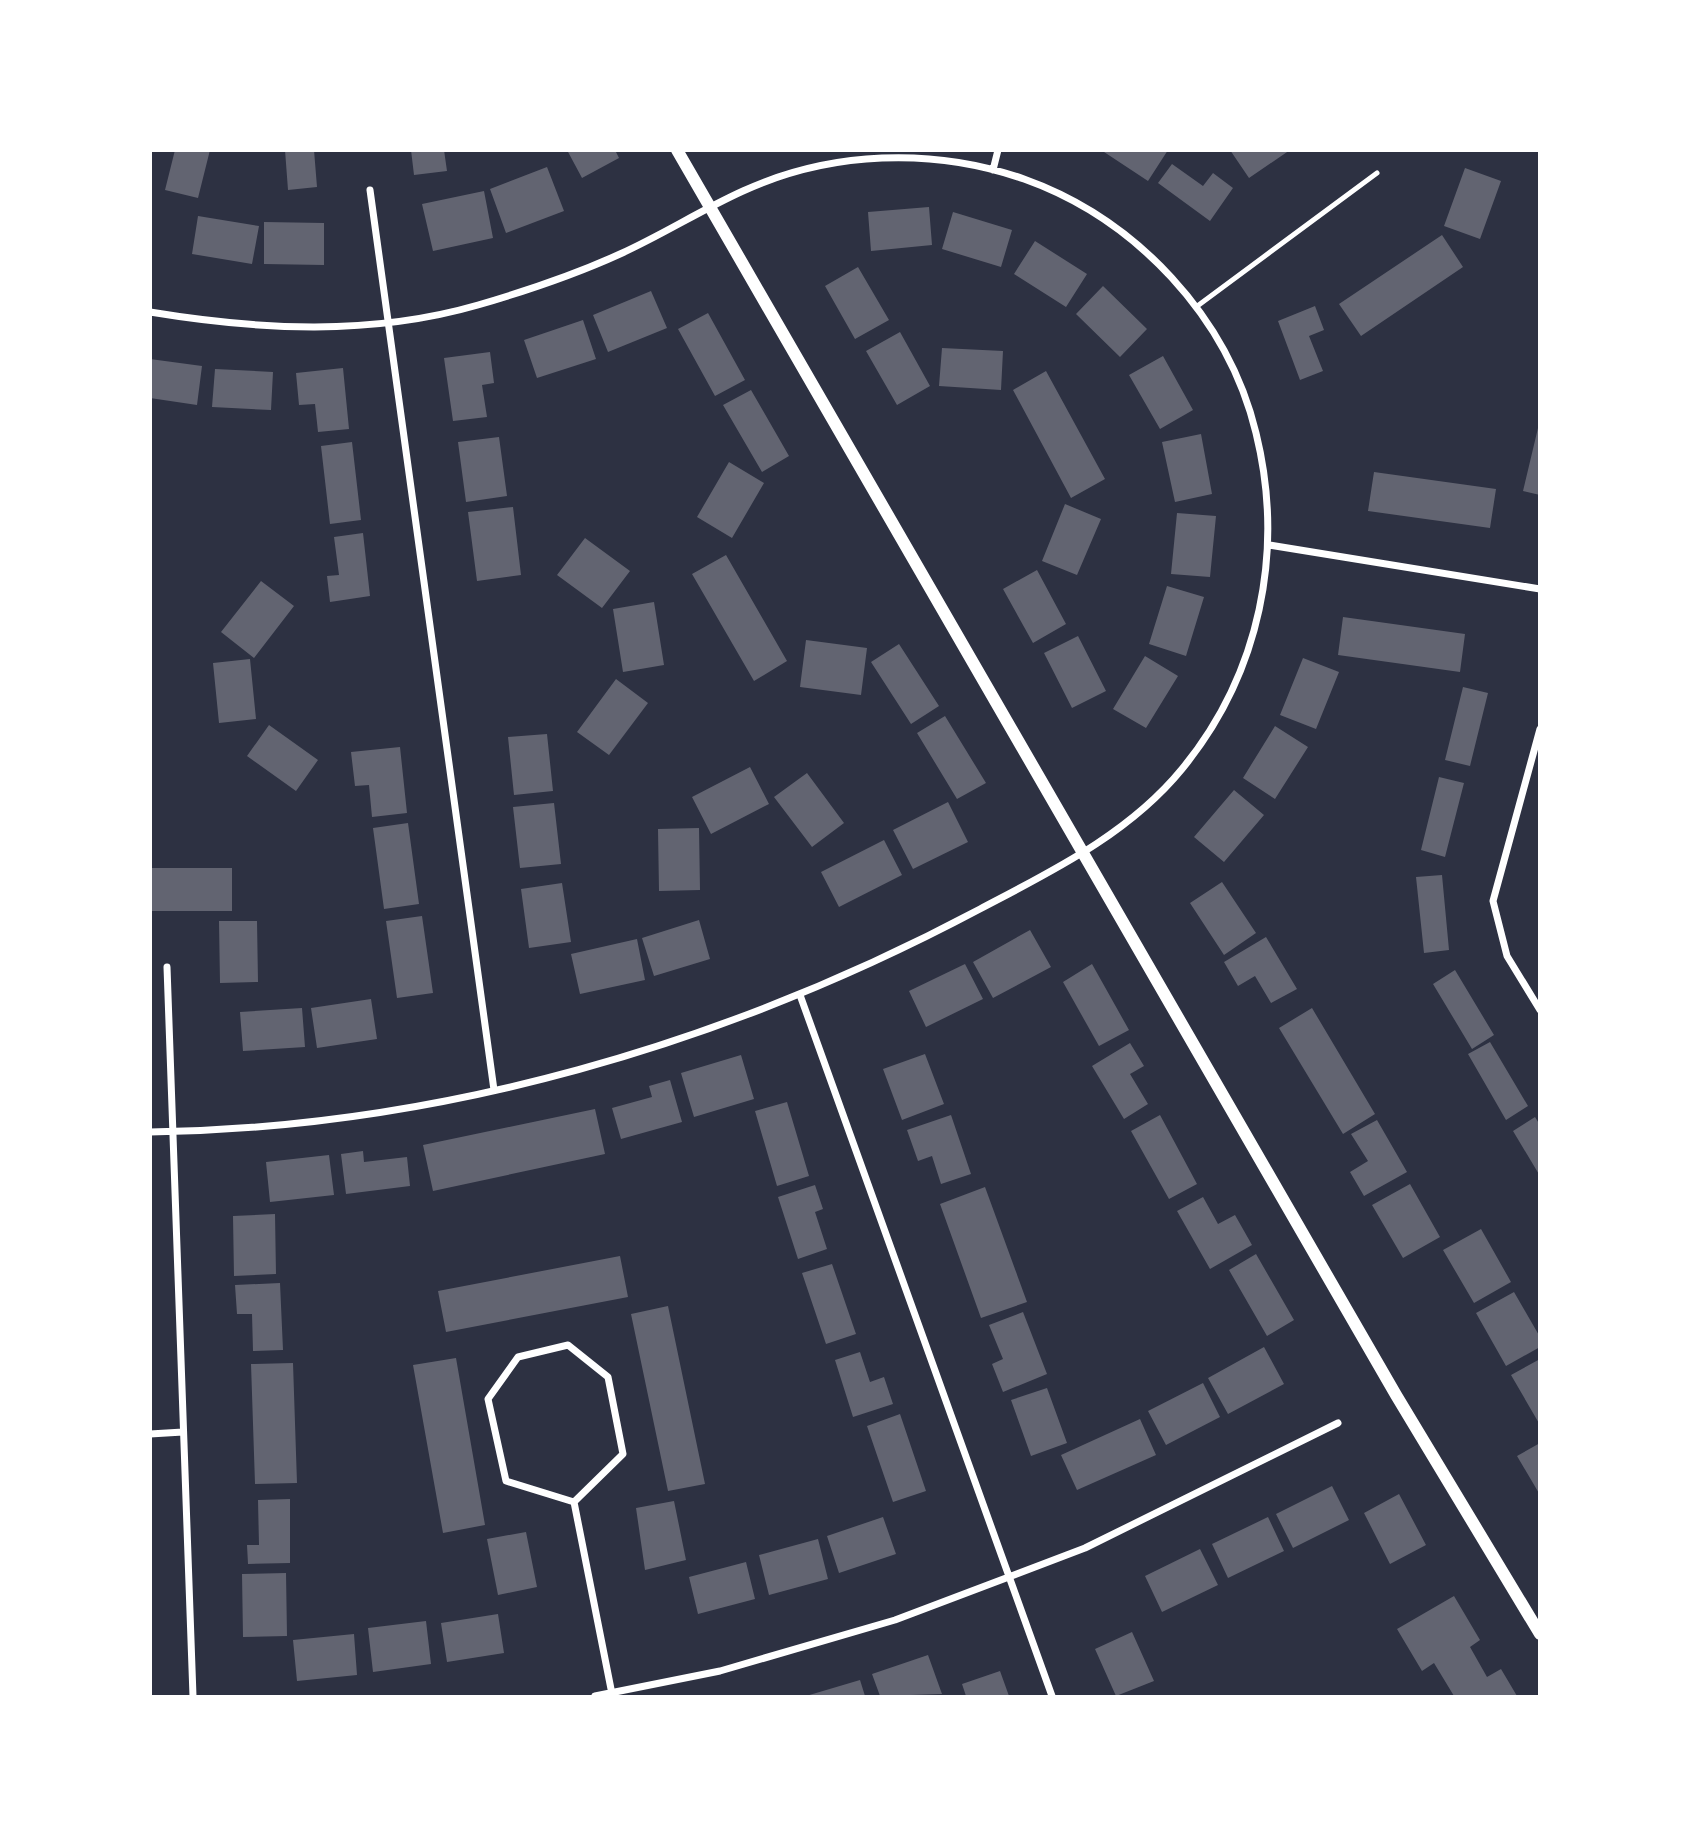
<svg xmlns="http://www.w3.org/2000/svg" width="1690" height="1847" font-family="'Alegreya Sans',sans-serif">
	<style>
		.building { fill: #626471 }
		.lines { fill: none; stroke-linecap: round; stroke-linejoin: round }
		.service { stroke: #fff; stroke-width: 5 }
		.minor { stroke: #fff; stroke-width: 7 }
		.tertiary { stroke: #fff; stroke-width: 12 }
	</style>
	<rect width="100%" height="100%" fill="#2d3142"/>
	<!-- building -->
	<path class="building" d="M175,150h35l-12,48 -33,-8z
		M285,150h29l3,37 -29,3z
		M411,150h33l3,21 -33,4z
		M567,150h48l4,8 -37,20z
		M1101,150h67l-20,31z
		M1230,150h60l-41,28z
		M1172,164l31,22 10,-13 20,15 -23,33 -52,-38z
		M547,167l17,44 -58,22 -16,-44z
		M1465,168l36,13 -21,58 -36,-13z
		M484,191l9,47 -60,13 -11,-47z
		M929,207l3,38 -61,6 -3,-39z
		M953,212l59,18 -11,37 -59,-18z
		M198,216l61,10 -7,38 -60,-10z
		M264,222l60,1v42l-60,-1z
		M1442,235l21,32 -102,69 -22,-32z
		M1035,241l52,33 -21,33 -52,-33z
		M858,267l31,53 -34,19 -30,-53z
		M1103,286l44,43 -27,28 -44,-43z
		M651,291l16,37 -59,24 -15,-37z
		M1315,306l9,24 -15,6 14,35 -23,9 -22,-59z
		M708,313l37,67 -30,16 -37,-67z
		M583,320l13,39 -59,19 -13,-38z
		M900,332l30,54 -33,19 -31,-54z
		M942,348l61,3 -2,39 -62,-4z
		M490,352l4,31 -12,2 5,32 -34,4 -9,-63z
		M1163,356l30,54 -33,19 -31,-54z
		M150,359l52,7 -5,39 -47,-7z
		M343,368l6,61 -31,3 -3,-28 -16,1 -3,-32z
		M215,369l58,3 -2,38 -59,-3z
		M1046,371l59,108 -34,19 -58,-108z
		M751,390l38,66 -27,16 -39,-67z
		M1538,428h2v67l-17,-4z
		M1201,434l11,60 -37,8 -13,-60z
		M499,437l8,59 -41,6 -8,-60z
		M352,442l9,78 -31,4 -9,-78z
		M729,462l35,21 -32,55 -35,-21z
		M1374,472l122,17 -6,39 -122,-17z
		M1065,504l36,15 -24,56 -35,-14z
		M513,507l8,68 -44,6 -9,-69z
		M1177,513l39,3 -6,61 -39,-3z
		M363,533l7,63 -40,6 -3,-26 12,-1 -5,-38z
		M585,538l45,33 -28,37 -45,-33z
		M726,555l61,106 -33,20 -62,-107z
		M1037,570l29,54 -33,19 -30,-54z
		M261,581l33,25 -40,52 -33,-26z
		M1167,586l37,11 -18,59 -37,-12z
		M654,602l10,63 -41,7 -10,-63z
		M1343,617l122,17 -5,38 -122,-17z
		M1078,636l28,55 -34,17 -28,-55z
		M806,640l61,8 -6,47 -61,-8z
		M899,644l40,62 -28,18 -40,-62z
		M1145,656l33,20 -32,52 -33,-19z
		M1303,658l36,14 -23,57 -36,-14z
		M250,659l6,60 -37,4 -6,-60z
		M616,679l32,24 -39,52 -32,-23z
		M1463,687l25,6 -18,73 -25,-6z
		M945,716l41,67 -29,16 -40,-66z
		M269,725l49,35 -22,31 -49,-35z
		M1275,726l33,21 -33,52 -32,-21z
		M547,734l6,57 -39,4 -6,-58z
		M400,747l7,66 -35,4 -3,-32 -14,1 -4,-34z
		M750,767l19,37 -58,30 -19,-37z
		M807,773l37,50 -32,24 -38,-50z
		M1439,777l25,6 -19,74 -24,-7z
		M1234,790l30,25 -40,47 -30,-25z
		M948,802l20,40 -55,27 -20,-39z
		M554,803l7,61 -41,4 -7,-61z
		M408,823l11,81 -35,5 -11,-81z
		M699,828l1,62 -41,1 -1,-62z
		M884,840l18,35 -63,32 -18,-35z
		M150,868h82v43h-82z
		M1442,875l7,75 -25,3 -8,-76z
		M1222,882l34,51 -32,22 -34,-52z
		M562,883l9,59 -42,6 -8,-59z
		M422,916l11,77 -36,5 -11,-77z
		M699,920l11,39 -56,17 -12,-38z
		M219,921h38l1,61 -38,1z
		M1030,930l21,37 -58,31 -20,-36z
		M1266,937l31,52 -26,14 -16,-27 -17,10 -14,-24z
		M637,939l8,41 -65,14 -9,-40z
		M965,964l18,35 -57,28 -17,-36z
		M1092,964l37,66 -30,16 -36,-64z
		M1455,970l39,65 -22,14 -39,-65z
		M371,999l6,40 -60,9 -6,-40z
		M302,1008l3,39 -62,4 -3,-39z
		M1312,1008l63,106 -32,20 -64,-106z
		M1490,1042l38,64 -22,14 -38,-66z
		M1130,1043l14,23 -14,8 18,30 -24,15 -32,-53z
		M925,1054l19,50 -42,16 -19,-51z
		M741,1055l13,44 -60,18 -13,-44z
		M670,1080l12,42 -61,17 -9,-31 40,-11 -3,-11z
		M787,1102l22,74 -32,10 -22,-75z
		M595,1109l10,45 -172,37 -10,-46z
		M951,1115l20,59 -30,10 -9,-28 -14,5 -11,-31z
		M1160,1115l37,69 -28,15 -38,-68z
		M1535,1117l5,8v51l-27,-45z
		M1377,1120l30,52 -43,24 -14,-24 18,-11 -17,-27z
		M363,1151l1,11 43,-5 3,29 -64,8 -5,-40z
		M329,1155l5,40 -64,7 -4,-40z
		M1410,1184l30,53 -37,21 -31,-53z
		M815,1185l8,24 -8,3 12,37 -29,10 -20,-62z
		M985,1187l42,115 -46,16 -41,-114z
		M1203,1197l15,27 17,-9 17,30 -42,24 -33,-58z
		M275,1214l1,60 -42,2 -1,-60z
		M1481,1229l30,53 -37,21 -31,-53z
		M1256,1254l38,66 -27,16 -38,-66z
		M620,1256l8,41 -182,35 -8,-41z
		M832,1264l24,70 -30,10 -24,-71z
		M280,1283l3,67 -30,1 -1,-37h-15l-2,-29z
		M1514,1292l26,45v10l-34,19 -30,-53z
		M668,1306l37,178 -37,7 -37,-177z
		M1023,1312l24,62 -44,18 -11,-28 11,-5 -14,-34z
		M1264,1347l20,37 -56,30 -20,-36z
		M860,1352l10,30 14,-5 9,27 -40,13 -18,-57z
		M456,1358l29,167 -42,8 -30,-168z
		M1540,1359v66l-29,-50z
		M293,1363l4,120 -42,1 -4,-120z
		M1203,1383l17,34 -54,28 -18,-34z
		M1047,1388l20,55 -36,13 -20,-56z
		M900,1414l26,77 -33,11 -26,-76z
		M1140,1419l16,36 -79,35 -16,-35z
		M1540,1443v52l-23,-39z
		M1332,1486l17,34 -56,28 -17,-34z
		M1399,1494l27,51 -36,19 -26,-51z
		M290,1499v64l-42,1 -1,-19h12l-1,-45z
		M674,1501l12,59 -41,10 -9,-62z
		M883,1517l13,37 -57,19 -12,-37z
		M1268,1517l16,34 -56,27 -16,-34z
		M526,1532l11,55 -39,8 -11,-56z
		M818,1539l10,40 -59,16 -10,-40z
		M1200,1549l18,36 -56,27 -17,-36z
		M746,1562l9,37 -57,15 -9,-37z
		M286,1573l1,63 -44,1 -1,-63z
		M1454,1596l26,44 -10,7 17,30 14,-8 16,27h-63l-20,-33 -12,8 -25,-42z
		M498,1614l6,39 -57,9 -6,-39z
		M426,1621l5,43 -58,8 -5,-44z
		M1132,1632l22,49 -38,15 -21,-47z
		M354,1634l3,41 -60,6 -4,-41z
		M928,1655l14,39 -62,2 -8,-22z
		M1000,1671l9,25h-43l-4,-12z
		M860,1680l5,16h-59z"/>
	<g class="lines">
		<!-- service -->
		<path class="service" d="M1196,307l181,-134"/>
		<!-- minor -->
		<path class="minor" d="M993,170l5,-20
			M370,190l124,900
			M150,312c109,18 221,24 328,-7 48,-14 96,-30 142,-51 42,-19 81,-44 123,-63 87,-40 190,-44 281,-12 112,40 204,138 232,254 29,118 4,241 -74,336 -53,65 -130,102 -202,140 -254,135 -540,219 -830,223
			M1269,545l271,44
			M1540,729l-47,172 14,55 33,54
			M167,967l26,729
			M800,995l252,701
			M568,1345l40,32 15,77 -49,48 -68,-21 -18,-82 30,-42z
			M150,1434l33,-2
			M574,1502l38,192
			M595,1696l125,-25 175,-51 190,-72 253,-125"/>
		<!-- tertiary -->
		<path class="tertiary" d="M677,150l719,1245 144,239"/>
	</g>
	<!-- border -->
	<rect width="1690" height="1847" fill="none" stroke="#ffffff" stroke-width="304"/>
</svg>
